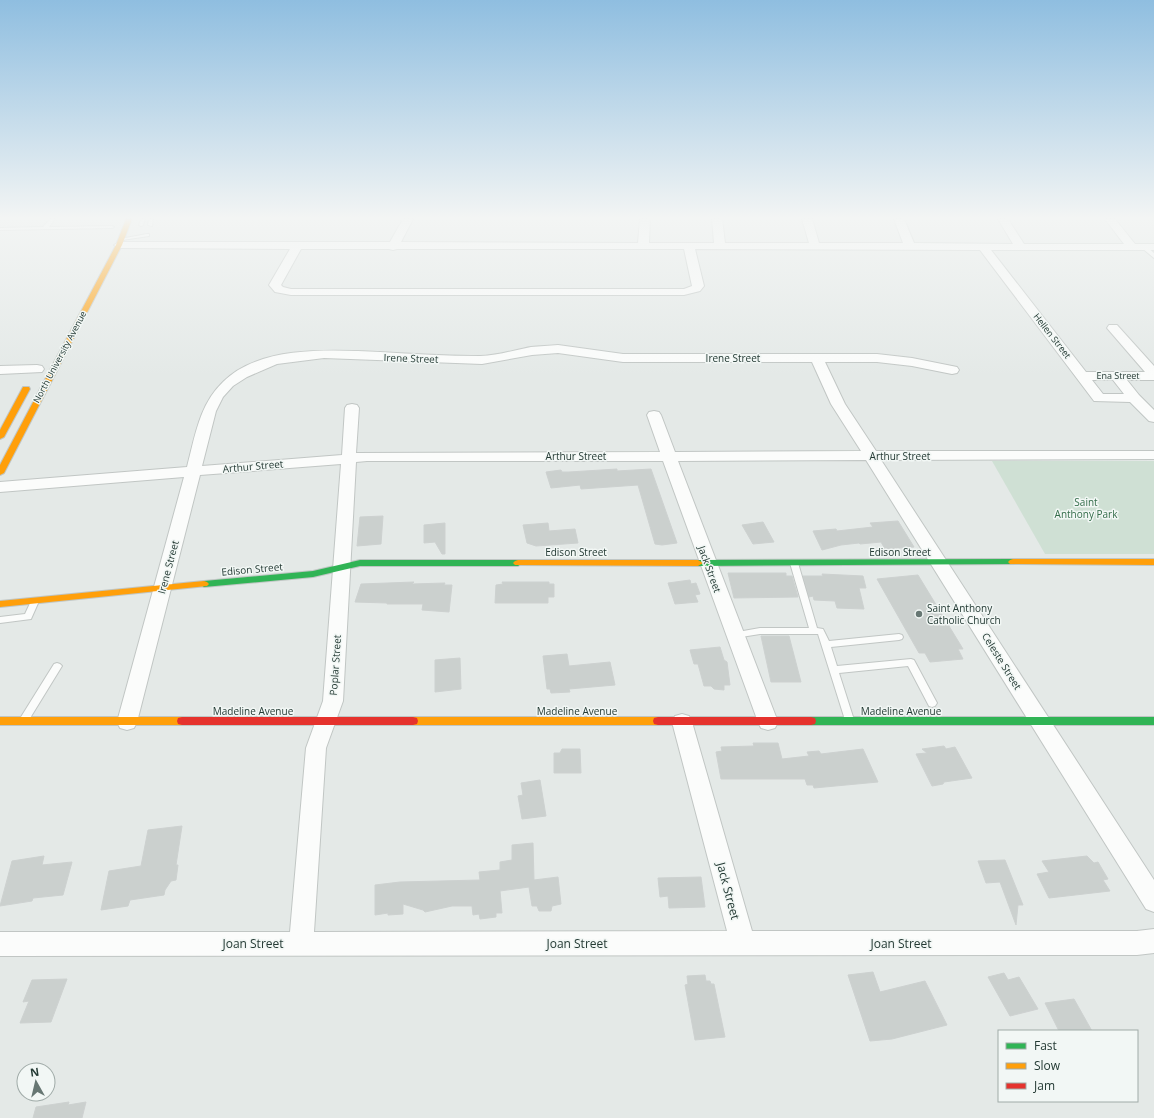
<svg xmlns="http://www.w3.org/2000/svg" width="1154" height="1118" font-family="'Open Sans',sans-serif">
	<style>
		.green { fill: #cfe0d4 }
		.building { fill: #cbd0ce; stroke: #cdd1d0 }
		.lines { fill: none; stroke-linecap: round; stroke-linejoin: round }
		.lane-casing { stroke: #c1c6c4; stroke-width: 2 }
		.street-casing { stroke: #c1c6c4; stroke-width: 2 }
		.fast-casing { stroke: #c0c6c4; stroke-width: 2 }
		.slow-casing { stroke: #c0c6c4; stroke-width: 2 }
		.jam-casing { stroke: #c0c6c4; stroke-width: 2 }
		.lane { fill: #fbfcfb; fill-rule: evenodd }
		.street { fill: #fbfcfb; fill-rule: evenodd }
		.fast { fill: #30b455; fill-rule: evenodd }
		.slow { fill: #ff9f0a; fill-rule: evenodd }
		.jam { fill: #e5322d; fill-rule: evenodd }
		.poi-dot { fill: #677773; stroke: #f2f7f5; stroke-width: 1.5 }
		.labels { text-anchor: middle; stroke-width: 3; stroke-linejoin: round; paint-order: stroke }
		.far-street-label { font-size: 9px; fill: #243a34; stroke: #f2f7f5 }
		.street-label { font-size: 10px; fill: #243a34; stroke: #f2f7f5 }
		.park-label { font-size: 10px; fill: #336c49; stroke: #f2f7f5 }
		.poi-label { font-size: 10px; fill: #243a34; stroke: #f2f7f5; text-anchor: start }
		.near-street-label { font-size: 12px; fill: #243a34; stroke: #f2f7f5 }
	</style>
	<rect width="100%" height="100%" fill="#e4e9e7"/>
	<!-- green -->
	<path class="green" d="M992,461h162v93h-109z"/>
	<!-- building -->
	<path class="building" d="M617,469v2l34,-2 26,74 -15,2 -7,-1 -17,-59 -57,4 -1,-4 -29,3 -5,-16 15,-2 1,2h7z
		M383,516l-2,28 -24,2 3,-29z
		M898,521l16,26 -29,2 -4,-7 -21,2 -1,-1 -18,2 -19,5 -9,-19 23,-2 1,2 36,-4 -3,-4z
		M763,522l11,20 -21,2 -11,-19z
		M445,523v31h-3l-7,-12 -11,1v-18z
		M548,523l1,8 26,-2 3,14 -42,3 -9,-3 -4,-18z
		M728,573h58v3h6l6,21 -64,1z
		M822,574l41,2 3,12h-7l5,21 -27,-1 -2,-7 -21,-1 -1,-4 -4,1 -6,-21h20z
		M918,575l45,74h-5l5,10 -33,3 -5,-9h-6l-42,-74z
		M690,580l1,4 5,-1 4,11 -5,1 3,7 -23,2 -7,-21z
		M414,582l-2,2 33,-1 -1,2h8l-3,27 -27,-2 1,-6h-36v-1l-32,-1 6,-18z
		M502,582h47v2h5v13h-6v6h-53l1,-18 7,-1z
		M761,636h28l12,46h-30z
		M720,647l4,13 3,2 3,23h-6v5l-10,-1 -3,-3h-7l-6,-22h-4l-4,-14z
		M567,654l2,12 41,-4 5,23 -46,4 1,3 -19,1 -1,-4h-3l-4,-33z
		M460,658l1,31 -26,3v-32z
		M753,743h25l4,16 27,-3 -2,-4 12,-1 2,3 42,-5 15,33 -64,6 -1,-3h-6l-2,-6h-84l-5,-27 6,-1 -1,-4 33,-1z
		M944,746l2,3 9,-2 17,31 -28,4 -1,2 -11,2 -16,-32 11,-1 -5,-4z
		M562,749h18l1,24h-27v-20h6z
		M540,780l6,36 -24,3 -4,-23 5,-1 -2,-12z
		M182,826l-6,39h2l-2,15 -5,1 -6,9 -1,5 -34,5 -2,6 -27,4 8,-39 32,-5 7,-36z
		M533,843l1,37 24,-3 3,27 -9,2 -1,5h-12l-2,-5h-5l-3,-19 -29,4 2,22h-6v4l-16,2 -1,-5 -6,1 -1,-9h-20l-27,6 -2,-2 -20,-6v10l-15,1v-2l-13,2v-30l25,-3 80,-2 -1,-8 21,-2v-8l12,-2v-15z
		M44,856l-2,9 30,-3 -9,33 -30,3 -1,3 -32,5 12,-45z
		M1087,856l7,7 4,-1 10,17 -5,1 7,11 -61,7 -12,-24 12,-2 -7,-11z
		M1005,860l18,45h-5l-2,20 -16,-43 -14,1 -8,-22z
		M701,877l4,30 -36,1 -1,-12 -8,1 -2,-19z
		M873,972l7,20 45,-11 22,44 -55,14 -22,2 -22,-66z
		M1004,973l4,7 11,-3 19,32 -28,7 -22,-39z
		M705,975l1,6h4l1,3h3l11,53 -30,3 -10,-55 3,-1 -1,-8z
		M67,979l-16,43 -31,1 9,-22 -6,1 9,-22z
		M1074,999l18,32h-33l-14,-28z
		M69,1102l-1,3 18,-3 -4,16h-49l3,-11z"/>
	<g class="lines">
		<!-- lane casing -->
		<g class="lane-casing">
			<path id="lane" d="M50,219h5l-6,8 63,-1 2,1 -2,1 -112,2v-2l43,-1z
				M141,219h4l-2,6 -2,1 -2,-1z
				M149,219h4l-1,7 -4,-1z
				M147,234h2v2l-27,4 -2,-1z
				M1142,246h4l8,7v5l-12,-10z
				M794,560l4,3 19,65 6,1 6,12 70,-7 3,1 1,2 -1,2 -3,1 -68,7 6,19 74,-7 3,1 23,43 -2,3 -3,1 -3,-1 -21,-40 -69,7 15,47 -2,3 -3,1 -3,-1 -28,-89h-58l-25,4 -3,-1 -1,-2 1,-2 28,-5h49l-19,-65z
				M35,598l4,3 -8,18 -31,4v-6l25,-3 7,-15z
				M57,663l3,1 2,2 -35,57 -3,1 -3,-1 -2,-3 2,-3 33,-53z"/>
		</g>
		<!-- street casing -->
		<g class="street-casing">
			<path id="street" d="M403,219h10l-12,23 237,1 2,-24h10l-1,24h65l-2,-24h10l3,24h84l-7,-24h10l7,24h84l-9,-24h10l10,24 99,1 -15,-25h10l16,25h100l-19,-25h10l20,25h19v6h-163l95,122h59l-38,-44 2,-3h8l37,41v14h-27l12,15 15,15v12l-5,-1 -19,-19 -36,-1 -114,-151 -285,-1 9,37 -4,5 -16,4h-393l-16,-3 -6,-7 21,-36 -171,-1 -5,-3 5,-3h271zM301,249h88l4,1 4,-1h287l8,37 -8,3h-393l-8,-2 -2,-2zM1092,380h21l11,14h-21z
				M558,345l65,9h254l35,4 45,9 2,3 -2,3 -5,1 -40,-8 -35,-4h-52l20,42 31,47h278v8l-273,1 273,420v32l-8,-3 -280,-449 -188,1 100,261 -3,6 -7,2 -7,-2 -3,-6 -95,-261h-296l-11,1 -13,239 -17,47 -12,184 413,-1 -55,-209 3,-6 7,-2 7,2 3,6 60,209h385l17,-2v24l-17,2 -1137,1v-24h290l16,-184 17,-47 18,-237 -141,11 -63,247 -3,6 -7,2 -7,-2 -3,-6 67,-245 -184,15v-10l187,-15c8,-30 12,-62 36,-85 36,-37 109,-32 157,-30 33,2 67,4 100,4 17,0 34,-6 51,-9 9,-1 18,-1 27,-2zM558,353l65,9h189l19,42 30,47 -186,1 -14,-37 -2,-3 -5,-1 -5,1 -2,3 13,37 -304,1 3,-45 -2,-3 -5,-1 -5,1 -2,3 -3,47 -140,11 14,-55 7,-14 10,-11 14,-9 30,-13 47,-6 158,6 50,-9z
				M37,365l5,1 2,3 -2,3 -42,2v-8z"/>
		</g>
		<!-- fast casing -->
		<g class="fast-casing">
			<path id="fast" d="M1013,559l3,1 2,2 -2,2 -318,2 -5,-3 5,-3z
				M360,560h158l5,3 -5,3h-158l-47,11 -109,10 -5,-3 5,-3 109,-10z
				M811,717h343v8h-343l-4,-1 -1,-3 1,-3z"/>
		</g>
		<!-- slow casing -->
		<g class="slow-casing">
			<path id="slow" d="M126,219h6l-10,26 -118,228 -4,2v-10l116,-220z
				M23,387h6l1,2 -26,48 -4,2v-9z
				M1013,559h141v6l-144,-1 -2,-2 2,-2z
				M518,560h180l5,3 -5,3 -183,-1 -2,-2 2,-2z
				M204,581l3,1 2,2 -2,2 -207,21v-6z
				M0,717h182l4,1 1,3 -1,3 -4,1h-182z
				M413,717h245l4,1 1,3 -1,3 -4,1h-245l-4,-1 -1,-3 1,-3z"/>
		</g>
		<!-- jam casing -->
		<g class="jam-casing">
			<path id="jam" d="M182,717h231l4,1 1,3 -1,3 -4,1h-231l-4,-1 -1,-3 1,-3z
				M658,717h153l4,1 1,3 -1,3 -4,1h-153l-4,-1 -1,-3 1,-3z"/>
		</g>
		<!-- lane -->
		<use href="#lane" class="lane"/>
		<!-- street -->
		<use href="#street" class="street"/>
		<!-- fast -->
		<use href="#fast" class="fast"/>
		<!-- slow -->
		<use href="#slow" class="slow"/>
		<!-- jam -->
		<use href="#jam" class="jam"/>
	</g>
	<!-- sky -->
	<linearGradient id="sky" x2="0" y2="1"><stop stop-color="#8fbee0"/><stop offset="0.58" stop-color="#f3f5f4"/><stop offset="1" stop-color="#f3f5f4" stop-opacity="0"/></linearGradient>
	<rect width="1154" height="376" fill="url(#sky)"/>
	<!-- markers -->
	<circle class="poi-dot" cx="919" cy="614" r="4"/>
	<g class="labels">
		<!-- far-street labels -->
		<g class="far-street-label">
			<text transform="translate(1052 336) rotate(52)" y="3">Hellen Street</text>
			<text transform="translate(60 357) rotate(-62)" y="3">North University Avenue</text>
			<text x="1118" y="379">Ena Street</text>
		</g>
		<!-- street labels -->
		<g class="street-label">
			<text transform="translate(411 358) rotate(2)" y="4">Irene Street</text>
			<text x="733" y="362">Irene Street</text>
			<text x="576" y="460">Arthur Street</text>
			<text x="900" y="460">Arthur Street</text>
			<text transform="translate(253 466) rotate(-5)" y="4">Arthur Street</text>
			<text x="576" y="556">Edison Street</text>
			<text x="900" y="556">Edison Street</text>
			<text transform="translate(168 567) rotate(-75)" y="4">Irene Street</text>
			<text transform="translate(252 569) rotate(-5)" y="4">Edison Street</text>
			<text transform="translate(710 569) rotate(70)" y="4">Jack Street</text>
			<text transform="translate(1002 661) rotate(58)" y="4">Celeste Street</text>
			<text transform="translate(335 665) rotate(-86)" y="4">Poplar Street</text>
			<text x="253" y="715">Madeline Avenue</text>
			<text x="577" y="715">Madeline Avenue</text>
			<text x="901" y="715">Madeline Avenue</text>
		</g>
		<!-- park labels -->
		<g class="park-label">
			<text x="1086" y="506">Saint<tspan x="1086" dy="12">Anthony Park</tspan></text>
		</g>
		<!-- poi labels -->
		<g class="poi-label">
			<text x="927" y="612">Saint Anthony<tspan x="927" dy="12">Catholic Church</tspan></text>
		</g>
		<!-- near-street labels -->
		<g class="near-street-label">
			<text transform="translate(728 891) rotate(75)" y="4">Jack Street</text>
			<text x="253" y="948">Joan Street</text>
			<text x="577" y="948">Joan Street</text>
			<text x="901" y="948">Joan Street</text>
		</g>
	</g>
	<!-- legend -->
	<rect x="998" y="1030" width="140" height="72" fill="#f2f7f5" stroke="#a0aba8"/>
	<rect x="1006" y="1043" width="20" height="6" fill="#30b455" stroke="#a0aba8"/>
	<text x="1034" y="1050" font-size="12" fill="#243a34">Fast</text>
	<rect x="1006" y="1063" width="20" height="6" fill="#ff9f0a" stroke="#a0aba8"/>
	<text x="1034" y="1070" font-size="12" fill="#243a34">Slow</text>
	<rect x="1006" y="1083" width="20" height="6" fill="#e5322d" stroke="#a0aba8"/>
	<text x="1034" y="1090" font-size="12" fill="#243a34">Jam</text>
	<!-- north arrow -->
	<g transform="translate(36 1082) rotate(352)"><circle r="19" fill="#f2f7f5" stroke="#a0aba8"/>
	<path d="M0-3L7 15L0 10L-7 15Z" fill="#677773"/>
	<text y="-6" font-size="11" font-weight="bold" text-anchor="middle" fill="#243a34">N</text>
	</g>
</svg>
